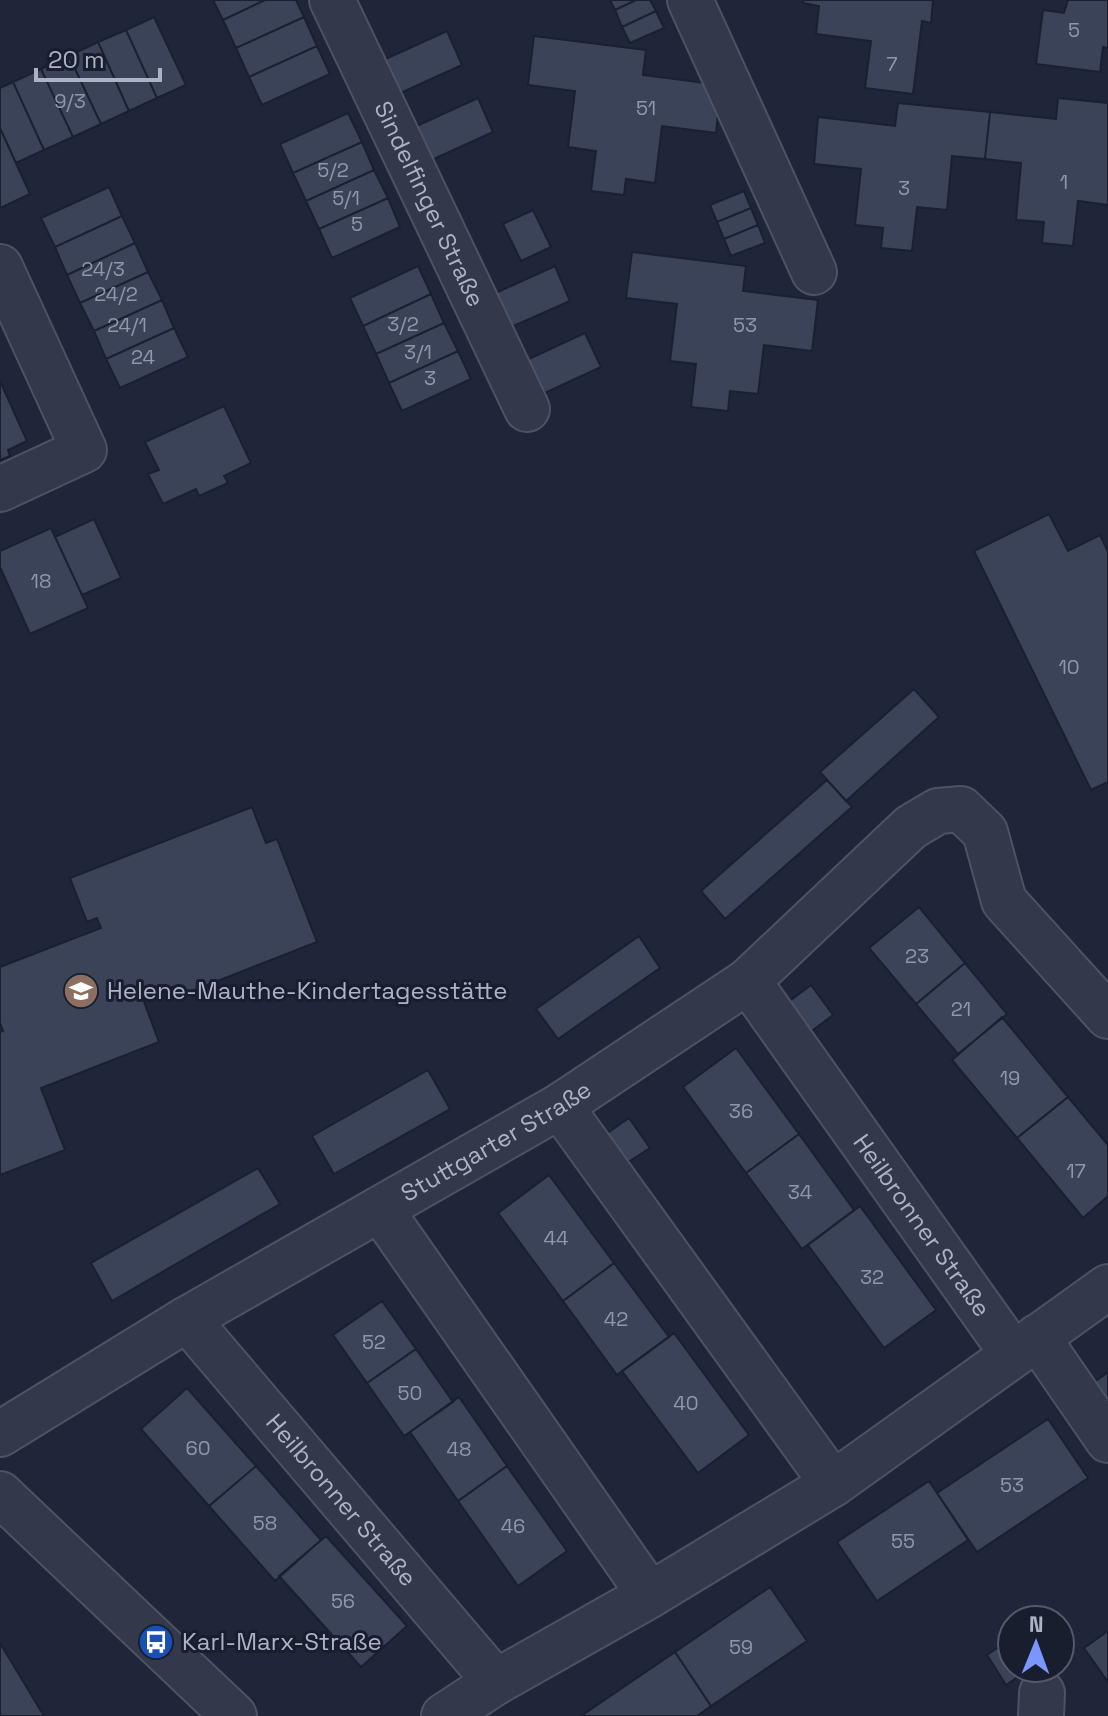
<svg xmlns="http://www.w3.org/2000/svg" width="1108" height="1716" font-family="'Space Grotesk',sans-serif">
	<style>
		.building { fill: #3b4359; stroke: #1a2030; stroke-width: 2 }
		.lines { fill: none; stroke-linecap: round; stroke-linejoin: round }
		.minor-casing { stroke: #4d5364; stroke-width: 48 }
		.minor { stroke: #33384a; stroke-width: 44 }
		.labels { text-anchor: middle; stroke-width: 6; stroke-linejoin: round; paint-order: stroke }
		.number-label { font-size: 20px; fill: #9097ab }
		.street-label { font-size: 24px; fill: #adb3c6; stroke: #181e2e }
		.poi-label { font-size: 24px; fill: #adb3c6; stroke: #181e2e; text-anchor: start }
	</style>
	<rect width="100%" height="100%" fill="#1f2639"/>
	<!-- building -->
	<path class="building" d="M213,0h52l-42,20z
		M265,0h31l8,17 -68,31 -13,-28z
		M610,0h26l-21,10z
		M636,0h14l6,11 -34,16 -7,-17z
		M803,0h130l-2,23 -9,-2 -9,73 -48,-6 6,-47 -55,-7 3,-28 -16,-3z
		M1068,0h40v48l-5,-1 -3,25 -64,-8 7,-54 21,3z
		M656,11l8,17 -34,15 -8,-16z
		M154,17l32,68 -29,13 -31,-68z
		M304,17l13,29 -68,31 -13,-29z
		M126,30l31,68 -28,13 -31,-69z
		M447,31l15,34 -68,31 -15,-34z
		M534,36l112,14 -3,25 78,10 -5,48 -54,-7 -7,57 -29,-4 -2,16 -33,-4 5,-40 -28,-4 7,-56 -47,-6z
		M98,42l31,69 -28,13 -32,-68z
		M317,46l13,28 -68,31 -13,-28z
		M69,56l32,68 -28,13 -32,-68z
		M41,69l32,68 -29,13 -31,-68z
		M13,82l31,68 -28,13 -16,-35v-40z
		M478,98l15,34 -68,31 -15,-34z
		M1058,98l50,5v102l-30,-4 -5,45 -31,-3 2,-21 -28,-2 5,-57 -36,-4 5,-47 66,7z
		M898,103l92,9 -5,47 -33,-3 -5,54 -30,-3 -5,44 -31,-3 2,-20 -28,-3 6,-56 -47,-5 4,-47 77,9z
		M348,113l14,29 -69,31 -13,-29z
		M0,128l30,66 -30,14z
		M362,142l12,28 -68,31 -13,-28z
		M374,170l14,28 -69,31 -13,-28z
		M109,187l13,29 -67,31 -14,-29z
		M744,191l7,17 -34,14 -7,-17z
		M388,198l12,29 -68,31 -13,-29z
		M751,208l7,17 -34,14 -7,-17z
		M533,210l18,37 -30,14 -18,-37z
		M122,216l13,27 -68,32 -12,-28z
		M758,225l7,18 -34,13 -7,-17z
		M135,243l13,29 -68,31 -13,-28z
		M632,252l114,14 -3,25 75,9 -6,51 -48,-6 -6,49 -28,-3 -2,20 -37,-4 5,-43 -26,-3 7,-57 -51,-6z
		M418,266l13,28 -68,32 -13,-28z
		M555,266l15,35 -68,30 -15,-34z
		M148,272l14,28 -68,31 -14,-28z
		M431,294l13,29 -68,31 -13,-28z
		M162,300l12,28 -68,31 -12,-28z
		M444,323l14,28 -69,32 -13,-29z
		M174,328l14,29 -68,31 -14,-29z
		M585,333l16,34 -67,31 -16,-34z
		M458,351l13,28 -69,32 -13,-28z
		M0,381l27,60 -19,9 2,6 -10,4z
		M224,406l27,57 -27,13 4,7 -29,13 -3,-7 -33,15 -15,-30 11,-4 -14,-28z
		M1049,514l19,37 32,-16 8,17v230l-17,8 -117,-239z
		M94,519l27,59 -39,17 -27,-58z
		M51,528l37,80 -58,26 -30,-67v-16z
		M914,689l25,28 -93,84 -26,-29z
		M827,780l25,27 -127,112 -24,-28z
		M252,807l14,36 11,-4 40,103 -138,54 -4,-10 -32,13 16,43 -118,46 24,62 -65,25v-143l3,-1 -3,-8v-56l101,-39 -4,-10 -10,4 -17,-44z
		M919,907l46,56 -49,41 -47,-56z
		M639,936l21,32 -102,71 -22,-30z
		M965,963l42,51 -49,40 -42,-50z
		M811,985l22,30 -28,21 -22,-30z
		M1002,1017l66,80 -51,41 -65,-78z
		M736,1048l63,86 -53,39 -63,-86z
		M428,1070l22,39 -116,65 -22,-38z
		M1068,1097l40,48v51l-25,22 -66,-80z
		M629,1118l21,30 -31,20 -20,-29z
		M799,1134l55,76 -52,39 -56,-76z
		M258,1168l22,36 -168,97 -21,-38z
		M549,1175l65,88 -51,38 -65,-88z
		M860,1206l76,104 -52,38 -76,-103z
		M614,1263l55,74 -52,38 -54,-74z
		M382,1301l34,48 -49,34 -34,-48z
		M674,1333l75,102 -51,38 -76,-102z
		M416,1349l37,53 -49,34 -37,-53z
		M1108,1372v41l-19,-27z
		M187,1388l69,78 -47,40 -68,-77z
		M459,1397l48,69 -49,35 -48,-69z
		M1048,1419l40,59 -111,74 -40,-59z
		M256,1466l65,74 -46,41 -66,-75z
		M507,1466l60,85 -49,35 -60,-85z
		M929,1481l39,59 -91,61 -40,-59z
		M326,1536l81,90 -46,41 -82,-91z
		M770,1587l37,54 -96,65 -36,-54z
		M1108,1631v51l-24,-34z
		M1012,1638v30h19l-25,17 -19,-30z
		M0,1643l44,73h-44z
		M675,1652l36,54 -14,10h-116z"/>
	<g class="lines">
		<!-- minor casing -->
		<g class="minor-casing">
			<g id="minor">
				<path id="s1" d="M332,0l195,409"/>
				<path d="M690,0l124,272"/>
				<path d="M0,267l84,183 -84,39"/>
				<path id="s2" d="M748,981l265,373"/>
				<path d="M560,1106l273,378"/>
				<path d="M380,1209l270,386"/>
				<path id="s3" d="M187,1319l309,363"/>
				<path d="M1037,1337l71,103"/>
				<path id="s4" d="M0,1434l187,-115 373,-213 188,-125 163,-154 27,-16 23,-2 24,23 19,69 104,115"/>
				<path d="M0,1494l234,222"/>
				<path d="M444,1716l52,-34 154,-87 183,-111 275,-197"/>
				<path d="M1041,1716l1,-23"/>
			</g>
		</g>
		<!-- minor -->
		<use href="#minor" class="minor"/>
	</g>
	<!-- icons -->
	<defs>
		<g id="school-disc" transform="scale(1.8)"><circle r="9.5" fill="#8d6e63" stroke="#181e2e"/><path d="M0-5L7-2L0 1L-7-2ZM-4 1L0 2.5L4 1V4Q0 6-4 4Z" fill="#fff"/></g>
		<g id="bus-disc" transform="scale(1.8)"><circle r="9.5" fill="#1a4fb4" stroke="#181e2e"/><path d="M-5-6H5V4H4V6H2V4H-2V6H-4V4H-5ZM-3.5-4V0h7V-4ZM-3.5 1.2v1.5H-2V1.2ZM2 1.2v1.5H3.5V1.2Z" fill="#fff"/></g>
	</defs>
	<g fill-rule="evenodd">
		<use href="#school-disc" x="81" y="991"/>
		<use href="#bus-disc" x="156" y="1642"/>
	</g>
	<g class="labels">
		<!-- number labels -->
		<g class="number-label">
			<text x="1074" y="37">5</text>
			<text x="892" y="71">7</text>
			<text x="70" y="108">9/3</text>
			<text x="646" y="115">51</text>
			<text x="333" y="177">5/2</text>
			<text x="1064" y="189">1</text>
			<text x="904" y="195">3</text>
			<text x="346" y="205">5/1</text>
			<text x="357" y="231">5</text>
			<text x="103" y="276">24/3</text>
			<text x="116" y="301">24/2</text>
			<text x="403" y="331">3/2</text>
			<text x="127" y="332">24/1</text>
			<text x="745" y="332">53</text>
			<text x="418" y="359">3/1</text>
			<text x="143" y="364">24</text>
			<text x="430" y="385">3</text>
			<text x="41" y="588">18</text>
			<text x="1069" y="674">10</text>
			<text x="917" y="963">23</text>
			<text x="961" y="1016">21</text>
			<text x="1010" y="1085">19</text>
			<text x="741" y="1118">36</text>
			<text x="1076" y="1178">17</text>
			<text x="800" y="1199">34</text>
			<text x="556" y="1245">44</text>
			<text x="872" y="1284">32</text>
			<text x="616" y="1326">42</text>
			<text x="374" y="1349">52</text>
			<text x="410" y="1400">50</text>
			<text x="686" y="1410">40</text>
			<text x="198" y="1455">60</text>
			<text x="459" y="1456">48</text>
			<text x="1012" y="1492">53</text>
			<text x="265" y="1530">58</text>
			<text x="513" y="1533">46</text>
			<text x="903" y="1548">55</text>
			<text x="343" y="1608">56</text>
			<text x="741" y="1654">59</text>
		</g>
		<!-- street labels -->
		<g class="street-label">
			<text dy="8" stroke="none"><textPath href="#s1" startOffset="226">Sindelfinger Straße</textPath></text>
			<text dy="8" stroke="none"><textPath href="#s4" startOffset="576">Stuttgarter Straße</textPath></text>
			<text dy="8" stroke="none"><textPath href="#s2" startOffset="300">Heilbronner Straße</textPath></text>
			<text dy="8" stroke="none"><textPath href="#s3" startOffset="238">Heilbronner Straße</textPath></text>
		</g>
		<!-- poi labels -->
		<g class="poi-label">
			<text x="107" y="999">Helene-Mauthe-Kindertagesstätte</text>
			<text x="182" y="1650">Karl-Marx-Straße</text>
		</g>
	</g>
	<!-- north arrow -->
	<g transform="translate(1036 1644) rotate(1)"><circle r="38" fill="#181e2e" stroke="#545a6b" stroke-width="2"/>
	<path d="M0-6L14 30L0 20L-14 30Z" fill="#7997ff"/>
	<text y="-12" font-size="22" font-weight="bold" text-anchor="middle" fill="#adb3c6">N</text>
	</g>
	<!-- scale -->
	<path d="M36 68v12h124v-12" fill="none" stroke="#adb3c6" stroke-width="4"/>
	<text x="48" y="68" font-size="24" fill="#adb3c6" stroke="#181e2e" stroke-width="6" paint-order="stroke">20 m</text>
</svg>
